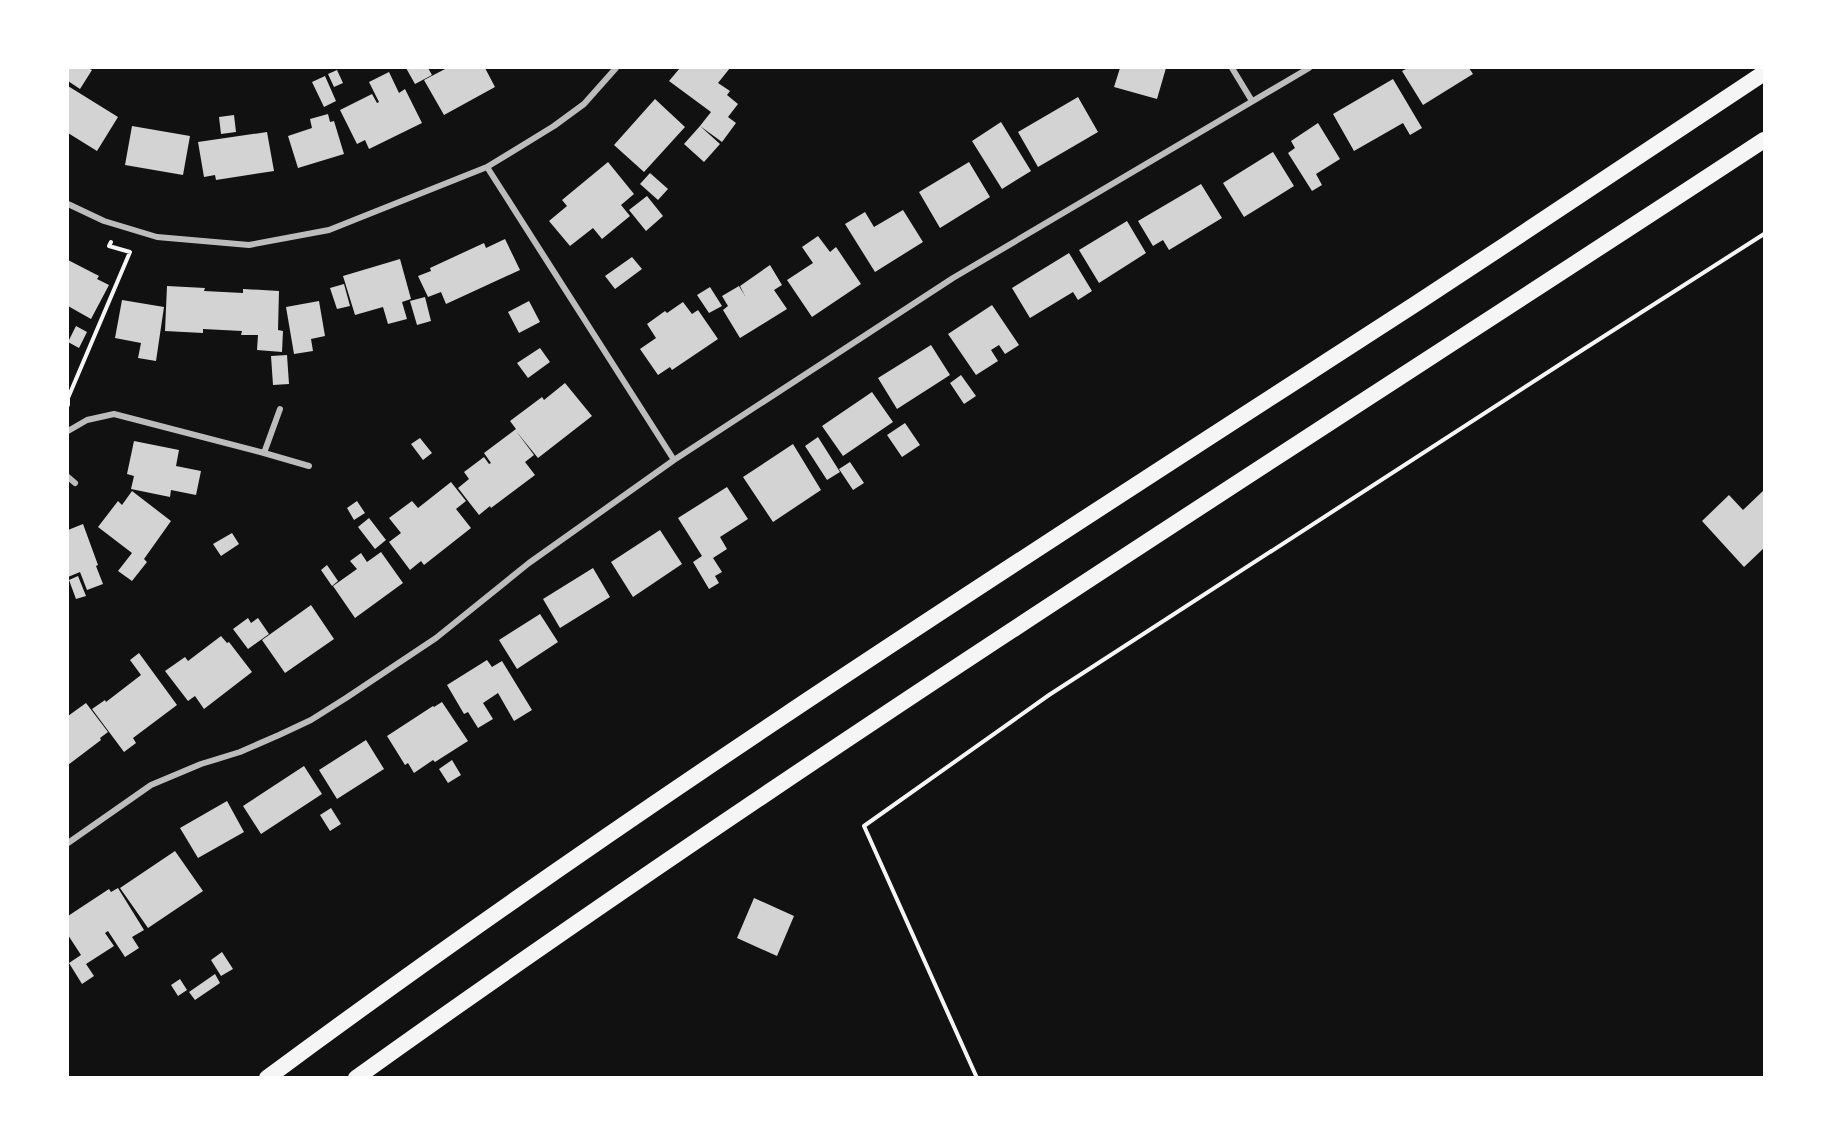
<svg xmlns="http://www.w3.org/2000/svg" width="1832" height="1145" font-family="Ubuntu,sans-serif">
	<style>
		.building { fill: #d3d3d3 }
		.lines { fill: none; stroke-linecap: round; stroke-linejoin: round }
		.path { stroke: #f5f5f5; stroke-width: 4 }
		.minor { stroke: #bcbcbc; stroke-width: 6 }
		.trunk { stroke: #f5f5f5; stroke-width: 16 }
	</style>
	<rect width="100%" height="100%" fill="#111"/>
	<!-- building -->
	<path class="building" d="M68,68h20l4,2 -12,19 -12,-8z
		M406,68h22l4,7 -17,9z
		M447,68h38l10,19 -51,28 -20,-35z
		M680,68h50l-12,15 12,8 -3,4 11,9 -10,13 8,6 -14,19 -22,-16 11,-14 -42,-31z
		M1120,68h46l-9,31 -43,-12z
		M1408,68h61l4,6 -50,31 -21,-34z
		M337,70l6,13 -9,4 -6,-13z
		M389,72l10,21 6,-4 17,34 -53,26 -4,-9 -8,4 -17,-34 32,-16 5,9 2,-1 -10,-20z
		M325,76l11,25 -12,6 -12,-25z
		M1393,79l29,49 -12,7 -7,-12 -49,28 -21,-37z
		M68,86l50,31 -21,34 -29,-18z
		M1078,97l20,35 -60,35 -20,-35z
		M655,99l30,28 -41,45 -30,-27z
		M328,114l2,8 4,-1 10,33 -46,14 -10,-32 24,-8 -2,-9z
		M234,115l2,17 -15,2 -2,-17z
		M1001,122l30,49 -29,18 -30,-48z
		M1318,123l22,36 -24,15 6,11 -10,6 -24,-38 7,-5 -4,-7z
		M132,126l58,10 -7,39 -58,-10z
		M700,126l20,18 -16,18 -20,-18z
		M267,132l7,39 -58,9 -1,-5 -11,2 -6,-35z
		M1273,152l21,34 -50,31 -21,-34z
		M608,162l26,32 -13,11 9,11 -28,23 -9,-11 -23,18 -21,-25 18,-15 -5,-6z
		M969,162l21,35 -50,31 -21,-36z
		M650,173l18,16 -10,11 -18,-16z
		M1201,184l21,34 -53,32 -6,-10 -10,6 -15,-25z
		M647,196l16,20 -17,15 -17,-21z
		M903,210l20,32 -48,30 -30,-48 20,-12 9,15z
		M1127,221l19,32 -47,30 -20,-33z
		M818,236l12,16 6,-5 25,37 -49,33 -25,-37 26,-17 -11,-16z
		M505,239l15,31 -74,34 -5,-12 -13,5 -10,-21 13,-5 -1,-3 54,-25 2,5z
		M1069,253l23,38 -14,9 -5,-8 -43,26 -18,-30z
		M632,257l10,12 -27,20 -10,-13z
		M400,259l11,40 -9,3 5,17 -19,5 -5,-17 -28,8 -12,-39z
		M68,260l31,16 -2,3 12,6 -18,34 -23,-13z
		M770,265l12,20 -8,5 13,19 -47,29 -17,-28 5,-4 -6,-10 17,-10 6,10 -5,-10z
		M344,284l6,22 -13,3 -7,-21z
		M167,286l38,2 -1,3 39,2v-4l36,2 -1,39 5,1 -1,21 -25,-2 1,-15h-17l1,-4 -39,-2v4l-38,-2z
		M710,287l12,19 -13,7 -12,-18z
		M425,297l6,24 -14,4 -7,-24z
		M122,300l42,7 -8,54 -18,-3 3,-15 -26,-5z
		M319,301l6,35 -14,3 2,12 -19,3 -8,-47z
		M529,301l11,21 -21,11 -11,-21z
		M683,302l9,12 6,-4 20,29 -46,31 -2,-3 -12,8 -18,-26 16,-11 -9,-14 18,-13 2,2z
		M992,305l27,40 -14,9 -6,-9 -8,5 7,11 -22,14 -28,-41z
		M76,326l11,6 -8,16 -11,-6z
		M931,345l19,30 -53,34 -19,-31z
		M540,348l10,14 -22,16 -11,-15z
		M287,355l2,29 -16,1 -2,-29z
		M961,375l15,21 -12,8 -14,-21z
		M565,383l27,33 -54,42 -22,-27 18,24 -9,7 10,13 -44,33 -1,-2 -11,9 -21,-27 11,-9 -5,-7 20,-15 5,7 2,-1 -7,-10 32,-24 -6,-8 32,-24 2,3z
		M872,392l21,30 -50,34 -21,-30z
		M905,423l15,22 -18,12 -15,-22z
		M818,437l22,35 -13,8 -22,-34z
		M420,438l12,15 -9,7 -12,-16z
		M134,441l45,9 -3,16 25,5 -5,24 -25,-5 -1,7 -39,-8 3,-13 -7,-2z
		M793,444l28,46 -48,32 -30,-45z
		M850,462l14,21 -11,7 -14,-21z
		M451,482l15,19 -10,8 15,19 -47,37 -3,-4 -11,9 -21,-28 12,-9 -12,-15 23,-17 6,7z
		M727,487l21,32 -28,18 7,12 -14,9 9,14 -7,4 4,7 -10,6 -16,-27 9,-6 -24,-38z
		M1764,490v58l-20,19 -42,-46 27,-26 14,15z
		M132,491l39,30 -27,38 3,3 -15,19 -14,-10 14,-18 -34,-26 20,-26 4,4z
		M357,501l8,12 -11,7 -7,-12z
		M369,518l17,22 -11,9 -17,-22z
		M83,524l15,41 -2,1 7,18 -16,6 -7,-18 -12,5v-47z
		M660,530l22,34 -49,33 -22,-35z
		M232,533l7,11 -18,12 -8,-12z
		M381,552l22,31 -48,35 -22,-32 24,-17 -7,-8 11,-8 6,9z
		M327,565l11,16 -6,5 -11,-16z
		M593,568l17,29 -50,31 -17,-29z
		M78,576l8,20 -10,3 -7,-19z
		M311,605l23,34 -49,34 -23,-33z
		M540,614l18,28 -41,27 -18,-29z
		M248,618l3,5 7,-5 11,16 -21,15 -15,-20z
		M221,636l6,7 2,-1 23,30 -48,37 -9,-13 -7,5 -23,-30 20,-14 3,4z
		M139,653l38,52 -44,33 3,5 -12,9 -32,-43 13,-9 1,2 35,-27 -11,-15z
		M487,660l5,7 10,-6 30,49 -18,11 -16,-28 -15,10 10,16 -15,9 -10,-16 -4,2 -17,-29z
		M442,702l26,39 -33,21 -2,-2 -19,13 -6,-10 -3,2 -18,-29 46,-30 1,1z
		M86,703l22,29 -8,6 1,2 -33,25v-49z
		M366,740l18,29 -47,30 -18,-29z
		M452,760l9,15 -13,8 -9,-14z
		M304,766l18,28 -61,40 -18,-28z
		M227,801l17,31 -46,26 -18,-30z
		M331,808l10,16 -11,7 -10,-16z
		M175,851l28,40 -55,37 -28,-40z
		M118,888l26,42 -12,7 7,11 -14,9 -17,-26 -3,2 9,13 -28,18 8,12 -12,8 -13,-21 12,-8 -13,-20v-19l41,-27 2,3z
		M754,898l40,18 -17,40 -40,-18z
		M222,952l11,17 -12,7 -10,-16z
		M215,974l5,9 -25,17 -6,-8z
		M180,979l7,11 -9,6 -7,-11z"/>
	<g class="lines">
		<!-- path -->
		<path class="path" d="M68,405v-7l62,-146 -21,-6 2,-4
			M977,1078l-113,-252 185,-131 524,-339 191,-122"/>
		<!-- minor -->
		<path class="minor" d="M1232,68l20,33
			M487,167l187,293
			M68,204l36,17 53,16 92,8 80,-15 158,-63 67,-41 30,-22 32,-36
			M68,431l19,-11 27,-6 150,39 45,13
			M264,453l16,-44
			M68,477l7,6
			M68,843l83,-58 50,-21 39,-12 39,-17 32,-15 35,-22 90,-60 93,-75 145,-103 279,-182 356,-210"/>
		<!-- trunk -->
		<path class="trunk" d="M267,1078c371,-275 762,-524 1150,-775 116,-76 231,-153 347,-230
			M356,1078c459,-329 937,-629 1408,-938"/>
	</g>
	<!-- border -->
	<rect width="1832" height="1145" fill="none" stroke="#ffffff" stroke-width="138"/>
</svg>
